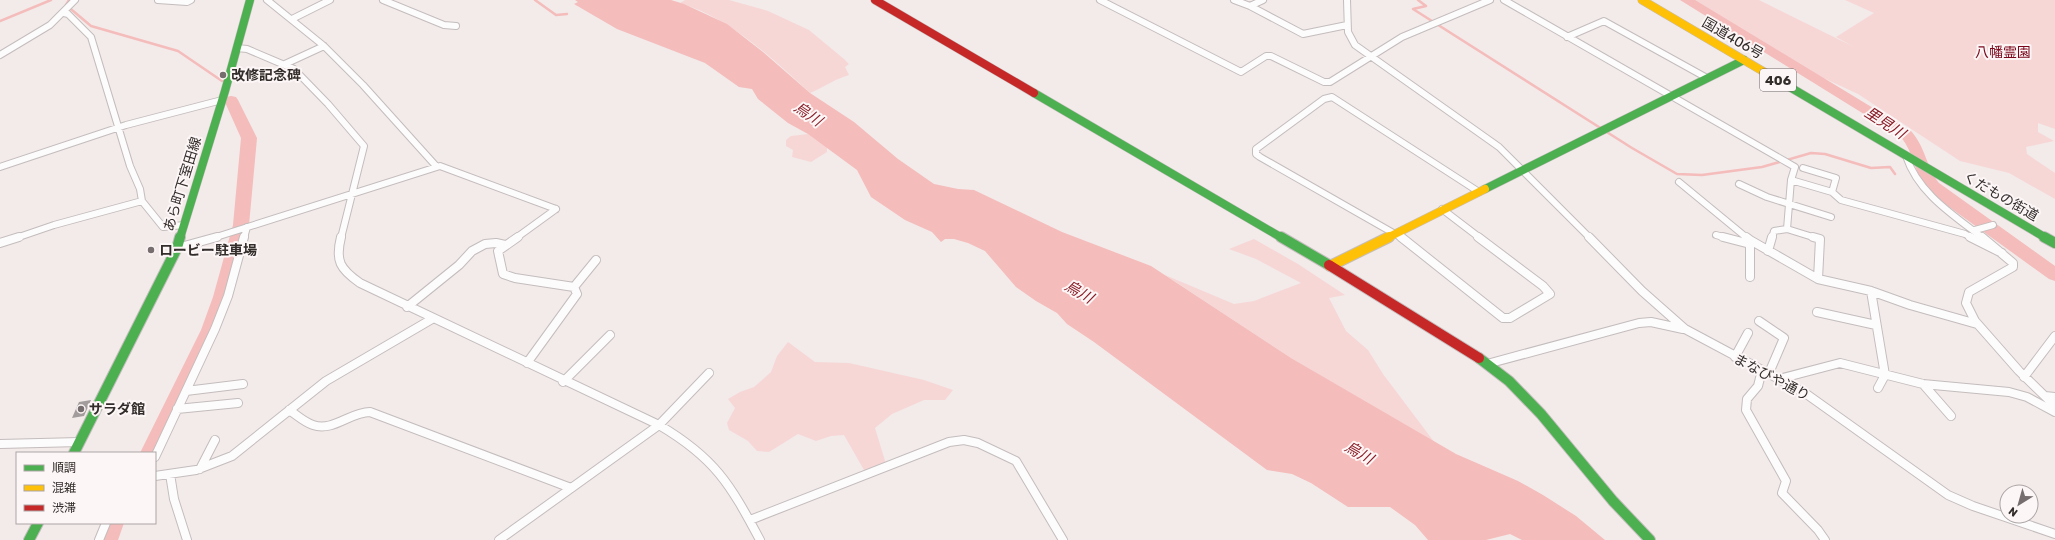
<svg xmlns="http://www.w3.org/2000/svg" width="2055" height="540" font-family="Rubik,'Noto Sans JP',sans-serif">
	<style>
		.green { fill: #f6d7d6 }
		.water { fill: #f4bcba }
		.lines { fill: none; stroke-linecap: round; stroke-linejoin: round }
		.stream { stroke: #f4bcba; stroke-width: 2.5 }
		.river { fill: #f4bcba; fill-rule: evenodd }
		.building { fill: #a29c9c }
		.street-far1-casing { stroke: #c4bdbd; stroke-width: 8 }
		.street-casing { stroke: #c4bdbd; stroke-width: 10 }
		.fast-far1-casing { stroke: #c4bdbd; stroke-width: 9 }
		.fast-casing { stroke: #c4bdbd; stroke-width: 12 }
		.slow-far1-casing { stroke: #c4bdbd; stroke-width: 9 }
		.slow-casing { stroke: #c4bdbd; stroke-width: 12 }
		.jam-far1-casing { stroke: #c4bdbd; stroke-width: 9 }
		.jam-casing { stroke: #c4bdbd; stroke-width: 12 }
		.street-far1 { stroke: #fdfcfc; stroke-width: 6 }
		.street { stroke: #fdfcfc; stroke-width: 8 }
		.fast-far1 { stroke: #4caf50; stroke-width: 8 }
		.fast { stroke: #4caf50; stroke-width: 10 }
		.slow-far1 { stroke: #ffc107; stroke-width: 8 }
		.slow { stroke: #ffc107; stroke-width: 10 }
		.jam-far1 { stroke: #c62828; stroke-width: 8 }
		.jam { stroke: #c62828; stroke-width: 10 }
		.poi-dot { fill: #766e6e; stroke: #fdf6f6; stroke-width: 1.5 }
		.labels { text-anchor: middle; stroke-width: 4; stroke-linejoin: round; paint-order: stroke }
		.shield { fill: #fdf6f6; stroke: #6f6968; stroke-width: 1 }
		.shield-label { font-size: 13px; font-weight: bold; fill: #322c2b }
		.street-label { font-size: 14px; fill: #322c2b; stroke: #fdf6f6 }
		.park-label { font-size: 14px; fill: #79061a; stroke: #fdf6f6 }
		.poi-label { font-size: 14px; font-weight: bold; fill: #322c2b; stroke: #fdf6f6; text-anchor: start }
		.water-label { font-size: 15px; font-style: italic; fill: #891c26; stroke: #fdf6f6 }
	</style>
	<rect width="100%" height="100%" fill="#f3eaea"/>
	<!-- green -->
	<path class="green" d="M685,0h44l39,11 41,19 35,29 5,5 -4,3 4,8c-14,4 -25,12 -39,18 -38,-35 -80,-75 -130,-90z
		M1689,0h70l95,47 -18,-10 38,-24 -29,-13h210v129l-17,-6v9l16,9 -28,6 1,7 28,19v26l-46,-26 -49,-12 -102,-67 -54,-25 -52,-33z
		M808,134l19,13v5l-16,10 -19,-5 1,-7 -7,-4v-6l5,-4z
		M1254,239l44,25 47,31 -16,3 17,33 22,19 15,24 52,69 -144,-85 -126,-83 69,29 20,-3 47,-18 -45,-24 -27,-10z
		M788,342l27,20 34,1 75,17 29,10 -8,10h-21l-32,14 -17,14 11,36 -22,6 -20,-35 -13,1 -15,5 -18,-7 -29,18 -12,-1 -9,-10 -19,-11 -2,-7 8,-15 -7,-9 12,-7 14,-5 17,-15 6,-16z"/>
	<!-- water -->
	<path class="water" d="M575,0h96l13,4 43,20 36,28 47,41 44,29 44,37 36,25 24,5 16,1 88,42 89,34 140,92 165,96 62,27 25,14 33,21 29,24h-83l-12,-6 -24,6h-58l-13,-15 -25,-18h-42l-37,-24 -19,-9 -25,-4 -173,-128 -27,-18 -10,-11 -21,-12 -20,-14 -31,-36 -17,-8 -14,-4h-9l-4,3 -9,-10 -27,-12 -34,-23 -14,-27 -49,-36 -20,-11 -30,-24 -6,-10 -13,-2 -34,-24 -88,-34 -43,-25 4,-2z"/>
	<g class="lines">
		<!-- stream -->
		<path class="stream" d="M69,0l-3,5 25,21 87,25 44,30
			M535,0l21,15 11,-1
			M1418,0l8,6 -13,3 219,139 45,26 25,1 60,-8 49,-14 14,1 46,14 19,-1 5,7
			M0,21l51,-21"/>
		<!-- river -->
		<path class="river" d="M1680,0h15l216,131c15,17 15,36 28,52l116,83v15l-6,-2 -122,-88c-12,-17 -13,-38 -26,-54z
			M231,96l5,1 2,3 19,38 -8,87 -18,72 -12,33 -62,129h-2v-6h-15l61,-123 12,-33 20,-72 8,-87 -17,-38 2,-3z
			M104,523h20l-6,17h-22z"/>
	</g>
	<!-- building -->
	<path class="building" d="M91,400l-7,16 -12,2 7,-16z"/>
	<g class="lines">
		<!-- street-far1 casing -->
		<g class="street-far1-casing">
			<path id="street-far1" d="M158,0l29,2 4,-2
				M267,0l57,46 39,39 73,81
				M383,0l61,25 12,1
				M1100,0l141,72 25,-16h5l53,26h6l72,-45 88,-37
				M1234,0l16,6 53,28 44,-9
				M1347,0l1,32 7,13 144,102 91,91
				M1504,0l291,167 -4,13 41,12 9,8 124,34 7,4
				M1250,6l13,-6
				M64,13l4,1 23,23 39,129 10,23 2,12 21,26 21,-2
				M292,19l38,-19
				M1567,37l37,-16 103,57
				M237,48l10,1 47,20 34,35 36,42 -23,92
				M0,55l50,-30 25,-25
				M285,64l39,-18
				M1906,156c12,37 47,59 77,82
				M0,167l126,-42 96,-25
				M1803,168l33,10 -4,14
				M1791,180l-4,49 29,9
				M1679,182l68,56
				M1739,184l28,13 64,20
				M1442,209l38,29
				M1975,230l18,-5
				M1716,235l11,3
				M16,238l38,-13 88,-24
				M213,238l227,-72 116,43
				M244,238l3,-11
				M516,238l40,-29
				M1402,238l-142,-81 -4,-3v-5l68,-50 8,-2 147,95
				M1772,238l2,-7 13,-2"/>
		</g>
		<!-- street casing -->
		<g class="street-casing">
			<path id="street" d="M341,237c-6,24 -1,32 19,46l299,142c56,33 71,59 101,115
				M518,237l-20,14 5,23 12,4 59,9 22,-27
				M1401,237l102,81h7l40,-24 -7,-8 -65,-49
				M1589,237l53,54 43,38 120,64 143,102 25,11 82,28
				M1723,237l27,7
				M1746,237l4,3
				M1813,237l7,2 -2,40 53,12 14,84 -7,13
				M1970,237l32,16
				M1982,237l31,26v4l-44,25 -3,11 9,18 44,50 36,35
				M0,243l19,-6
				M177,248l40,-11
				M1768,251l4,-14
				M1750,277v-37l68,39
				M1871,291l39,14 67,19
				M407,307l52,-42 13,-14 13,-7 11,-1 9,2
				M1817,312l59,13
				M1759,321l25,17 -15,35
				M1735,357l13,-24
				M527,363l50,-69 -3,-7
				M1487,364l152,-41 12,-1 32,7
				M1762,370l-4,16 -11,13 -1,11 40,71 -4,12 36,37 7,10
				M2024,377l31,-41
				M1779,379l61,-16 83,21 86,8 18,5 28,15
				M563,382l47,-47
				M1923,384l28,32
				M186,391l57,-7
				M2045,396l10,1
				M177,409l61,-6
				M289,410c8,5 15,12 24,15 20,7 37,-13 57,-13l201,76
				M0,444l80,-2
				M155,457l60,-128 13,-33 16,-59
				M200,469l15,-29
				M170,474l4,25 13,41
				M155,476l41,-6 36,-14 94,-75 106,-62
				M750,520l199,-78 15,-2 14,3 38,18 47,79
				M99,540l7,-17
				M499,540l160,-115 50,-52"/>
		</g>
		<!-- fast-far1 casing -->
		<g class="fast-far1-casing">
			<path id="fast-far1" d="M1788,86l258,152
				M1034,93l248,145
				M1485,189l259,-129
				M180,238l45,-147 25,-91"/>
		</g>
		<!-- fast casing -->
		<g class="fast-casing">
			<path id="fast" d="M1281,237l48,28
				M2044,237l11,6
				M1479,358l30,23 32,33 72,87 37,39
				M74,453l103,-205 3,-11
				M29,540l9,-17"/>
		</g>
		<!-- slow-far1 casing -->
		<g class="slow-far1-casing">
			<path id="slow-far1" d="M1642,0l146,86
				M1387,238l98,-49"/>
		</g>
		<!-- slow casing -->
		<g class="slow-casing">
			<path id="slow" d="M1330,266l59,-29"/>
		</g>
		<!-- jam-far1 casing -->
		<g class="jam-far1-casing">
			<path id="jam-far1" d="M875,0l159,93"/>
		</g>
		<!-- jam casing -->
		<g class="jam-casing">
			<path id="jam" d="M1329,265l150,93"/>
		</g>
		<!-- street-far1 -->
		<use href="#street-far1" class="street-far1"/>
		<!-- street -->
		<use href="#street" class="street"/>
		<!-- fast-far1 -->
		<use href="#fast-far1" class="fast-far1"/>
		<!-- fast -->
		<use href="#fast" class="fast"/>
		<!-- slow-far1 -->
		<use href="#slow-far1" class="slow-far1"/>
		<!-- slow -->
		<use href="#slow" class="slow"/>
		<!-- jam-far1 -->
		<use href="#jam-far1" class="jam-far1"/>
		<!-- jam -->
		<use href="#jam" class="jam"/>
	</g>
	<!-- markers -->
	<g class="poi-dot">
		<circle cx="223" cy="75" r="4"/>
		<circle cx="151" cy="250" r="4"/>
		<circle cx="81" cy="409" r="4"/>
	</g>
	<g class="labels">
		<!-- shield labels -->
		<rect class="shield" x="1760" y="69" width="36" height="22" rx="3"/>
		<g class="shield-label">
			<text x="1778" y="85">406</text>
		</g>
		<!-- street labels -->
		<g class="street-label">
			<text transform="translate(1733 38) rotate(30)" y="5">国道406号</text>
			<text transform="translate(182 184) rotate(-73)" y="5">あら町下室田線</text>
			<text transform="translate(2001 196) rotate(30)" y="5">くだもの街道</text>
			<text transform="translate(1772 377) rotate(28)" y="5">まなびや通り</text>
		</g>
		<!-- park labels -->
		<g class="park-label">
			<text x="2003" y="57">八幡霊園</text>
		</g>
		<!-- poi labels -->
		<g class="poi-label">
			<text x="231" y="80">改修記念碑</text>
			<text x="159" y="255">ロービー駐車場</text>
			<text x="89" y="414">サラダ館</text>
		</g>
		<!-- water labels -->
		<g class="water-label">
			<text transform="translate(808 114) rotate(34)" y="5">烏川</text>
			<text transform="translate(1885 123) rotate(33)" y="5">里見川</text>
			<text transform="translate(1079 292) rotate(30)" y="5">烏川</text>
			<text transform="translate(1359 453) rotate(30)" y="5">烏川</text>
		</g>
	</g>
	<!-- legend -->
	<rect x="16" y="452" width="140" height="72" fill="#fdf6f6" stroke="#aca5a5"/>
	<rect x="24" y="465" width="20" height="6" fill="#4caf50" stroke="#aca5a5"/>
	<text x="52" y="472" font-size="12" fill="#322c2b">順調</text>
	<rect x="24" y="485" width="20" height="6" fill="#ffc107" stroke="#aca5a5"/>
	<text x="52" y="492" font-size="12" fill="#322c2b">混雑</text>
	<rect x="24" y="505" width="20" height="6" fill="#c62828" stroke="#aca5a5"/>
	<text x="52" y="512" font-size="12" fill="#322c2b">渋滞</text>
	<!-- north arrow -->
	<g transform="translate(2019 504) rotate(217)"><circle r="19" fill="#fdf6f6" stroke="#aca5a5"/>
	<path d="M0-3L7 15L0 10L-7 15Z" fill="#766e6e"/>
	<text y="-6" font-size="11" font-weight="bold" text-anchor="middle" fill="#322c2b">N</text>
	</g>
</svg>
